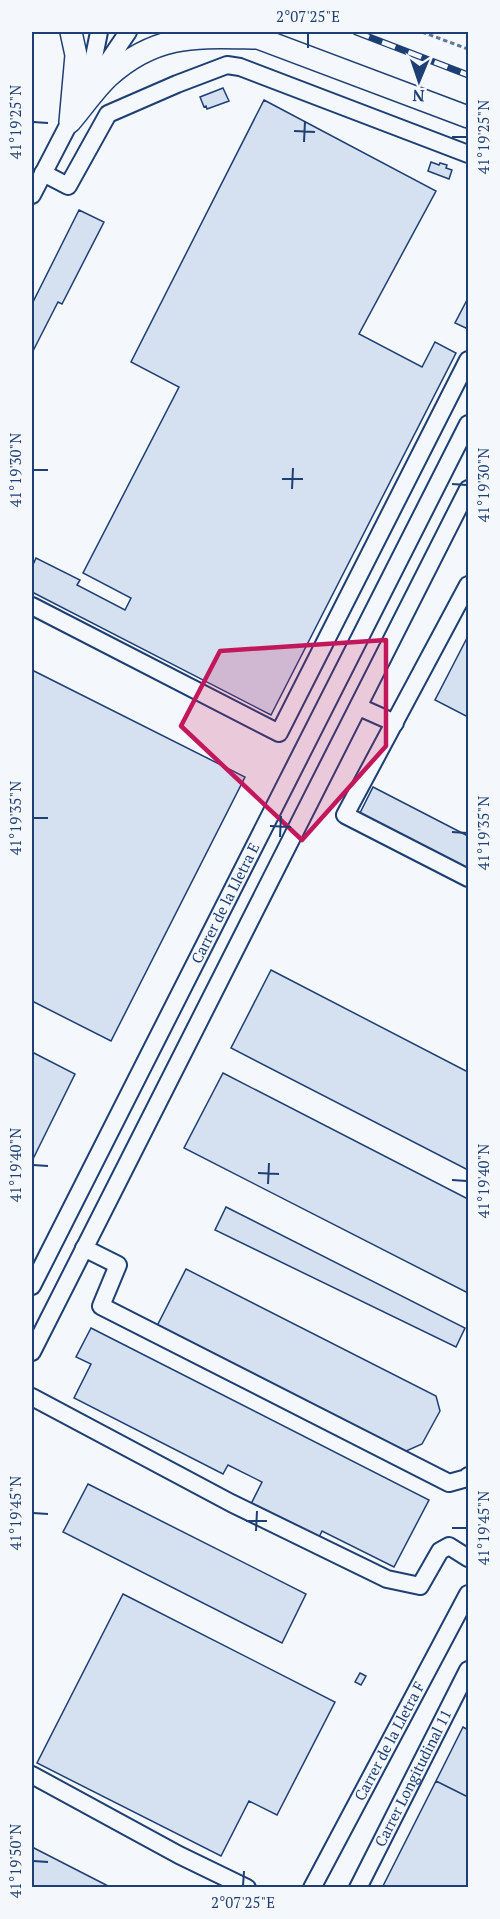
<svg xmlns="http://www.w3.org/2000/svg" width="500" height="1919" font-family="'PT Serif',serif">
	<style>
		.building { fill: #d5e0f0; stroke: #1d3f73; stroke-width: 1.5 }
		.lines { fill: none; stroke-linecap: round; stroke-linejoin: round }
		.minor-casing { stroke: #1d3f73; stroke-width: 20 }
		.major-casing { stroke: #1d3f73; stroke-width: 24 }
		.path { stroke: #5e769c; stroke-width: 3; stroke-dasharray: 4.5 3; stroke-linecap: butt }
		.minor { stroke: #f4f7fb; stroke-width: 16 }
		.major { stroke: #f4f7fb; stroke-width: 21 }
		.rail-casing { stroke: #1d3f73; stroke-width: 7 }
		.rail { stroke: #f4f7fb; stroke-width: 4.5; stroke-dasharray: 14; stroke-linecap: butt }
		.marked { fill: #c2185b; fill-opacity: 0.2; stroke: #c2185b; stroke-width: 4.5; stroke-linejoin: round }
		.ticks { fill: none; stroke: #1d3f73; stroke-width: 2 }
		.labels { text-anchor: middle; stroke-width: 4.5; stroke-linejoin: round; paint-order: stroke }
		.street-label { font-size: 15px; fill: #1d3f73; stroke: #f4f7fb }
		.neatline { fill: none; stroke: #1d3f73; stroke-width: 2 }
		.ticks-label { font-size: 15px; text-anchor: middle; fill: #1d3f73 }
	</style>
	<rect width="100%" height="100%" fill="#f4f7fb"/>
	<!-- building -->
	<path class="building" d="M223,88l6,13 -22,8 -1,-3 -2,1 -4,-10z
		M264,100l172,91 -77,143 63,33 13,-25 21,11 -185,362 -239,-123v-25l4,-9 44,22 -3,5 48,25 6,-12 -48,-25 96,-186 -48,-25z
		M431,162l8,3 1,-2 7,2 -1,3 6,2 -3,9 -21,-8z
		M79,210l25,12 -42,82 -4,-2 -26,51v-49z
		M468,298v31l-13,-6z
		M468,636v81l-33,-17z
		M32,670l213,107 -134,264 -79,-40z
		M373,787l95,49v35l-109,-56z
		M271,970l197,102v98l-237,-122z
		M32,1052l43,22 -43,87z
		M223,1073l245,126v94l-284,-145z
		M226,1207l239,121 -9,19 -241,-117z
		M186,1269l250,127 4,15 -18,33 -18,8 -247,-126z
		M91,1328l338,172 -35,67 -72,-36 -6,13 -68,-34 14,-28 -34,-17 -5,9 -149,-76 17,-34 -15,-7z
		M88,1484l218,110 -24,49 -219,-111z
		M123,1594l212,108 -58,113 -28,-14 -28,55 -184,-93z
		M360,1673l6,3 -5,9 -6,-3z
		M463,1727l5,3v67l-32,-16z
		M436,1781l32,16v91h-86z
		M32,1847l80,41h-80z"/>
	<g class="lines">
		<!-- minor casing -->
		<g class="minor-casing">
			<g id="minor">
				<path d="M86,82l6,-15 7,-35"/>
				<path d="M92,85l36,-53"/>
				<path d="M43,173l25,13 40,-72 69,-30 50,-19 13,2 228,87"/>
				<path d="M32,195l43,-83"/>
				<path d="M468,585l-123,230 123,63"/>
				<path d="M32,606l247,127 189,-373"/>
				<path d="M359,707l36,16"/>
				<path d="M84,1248l34,17 -17,41 348,177 18,-5 1,-2"/>
				<path id="s1" d="M32,1286l436,-862"/>
				<path d="M32,1352l436,-863"/>
				<path d="M32,1397l199,106 156,76 33,7 20,-35 9,-5 19,12"/>
				<path d="M32,1775l147,80 68,33"/>
				<path id="s2" d="M312,1888l156,-294"/>
				<path id="s3" d="M358,1888l110,-218"/>
			</g>
		</g>
		<!-- major casing -->
		<g class="major-casing">
			<path id="major" d="M242,32l226,85
				M70,122c13,-15 25,-33 39,-46 48,-43 88,-39 148,-38
				M70,122l6,-67 -5,-23"/>
		</g>
		<!-- path -->
		<path class="path" d="M422,32l46,17"/>
		<!-- minor -->
		<use href="#minor" class="minor"/>
		<!-- major -->
		<use href="#major" class="major"/>
		<!-- rail casing -->
		<g class="rail-casing">
			<path id="rail" d="M356,32l112,43"/>
		</g>
		<!-- rail -->
		<use href="#rail" class="rail"/>
	</g>
	<!-- marked area -->
	<path class="marked" d="M386,640v106l-84,94 -121,-114 39,-75z"/>
	<!-- ticks -->
	<path class="ticks" d="M308,48v-15M33,122l15,1M294,131l21,1M452,137h15M304,142l1,-21M33,470h15M282,479h21M452,484l15,1M292,489l1,-21M33,818h15M270,826l21,1M452,832l15,1M280,837l1,-21M33,1165l15,1M258,1173l21,1M452,1180l15,1M268,1184l1,-21M33,1513l15,1M246,1521h21M452,1528h15M256,1531l1,-20M33,1861l15,1M243,1886l1,-15"/>
	<g class="labels">
		<!-- street labels -->
		<g class="street-label">
			<text dy="5" stroke="none"><textPath href="#s1" startOffset="429">Carrer de la Lletra E</textPath></text>
			<text dy="5" stroke="none"><textPath href="#s2" startOffset="166">Carrer de la Lletra F</textPath></text>
			<text dy="5" stroke="none"><textPath href="#s3" startOffset="123">Carrer Longitudinal 11</textPath></text>
		</g>
	</g>
	<!-- border -->
	<rect width="500" height="1919" fill="none" stroke="#f4f7fb" stroke-width="66"/>
	<!-- north arrow -->
	<g transform="translate(419 81) rotate(182)" stroke="#f4f7fb" stroke-width="4.5" paint-order="stroke">
	<path d="M0-4.5L10 22L0 15L-10 22Z" fill="#1d3f73"/>
	<text y="-9" font-size="16" font-weight="bold" text-anchor="middle" fill="#1d3f73">N</text>
	</g>
	<rect x="33" y="33" width="434" height="1853" class="neatline"/>
	<g class="ticks-label">
		<text x="308" y="22">2°07'25"E</text>
		<text transform="translate(16 122) rotate(-90)" y="5">41°19'25"N</text>
		<text transform="translate(484 137) rotate(-90)" y="5">41°19'25"N</text>
		<text transform="translate(16 470) rotate(-90)" y="5">41°19'30"N</text>
		<text transform="translate(484 485) rotate(-90)" y="5">41°19'30"N</text>
		<text transform="translate(16 818) rotate(-90)" y="5">41°19'35"N</text>
		<text transform="translate(484 833) rotate(-90)" y="5">41°19'35"N</text>
		<text transform="translate(16 1165) rotate(-90)" y="5">41°19'40"N</text>
		<text transform="translate(484 1181) rotate(-90)" y="5">41°19'40"N</text>
		<text transform="translate(16 1513) rotate(-90)" y="5">41°19'45"N</text>
		<text transform="translate(484 1528) rotate(-90)" y="5">41°19'45"N</text>
		<text transform="translate(16 1861) rotate(-90)" y="5">41°19'50"N</text>
		<text x="243" y="1908">2°07'25"E</text>
	</g>
</svg>
